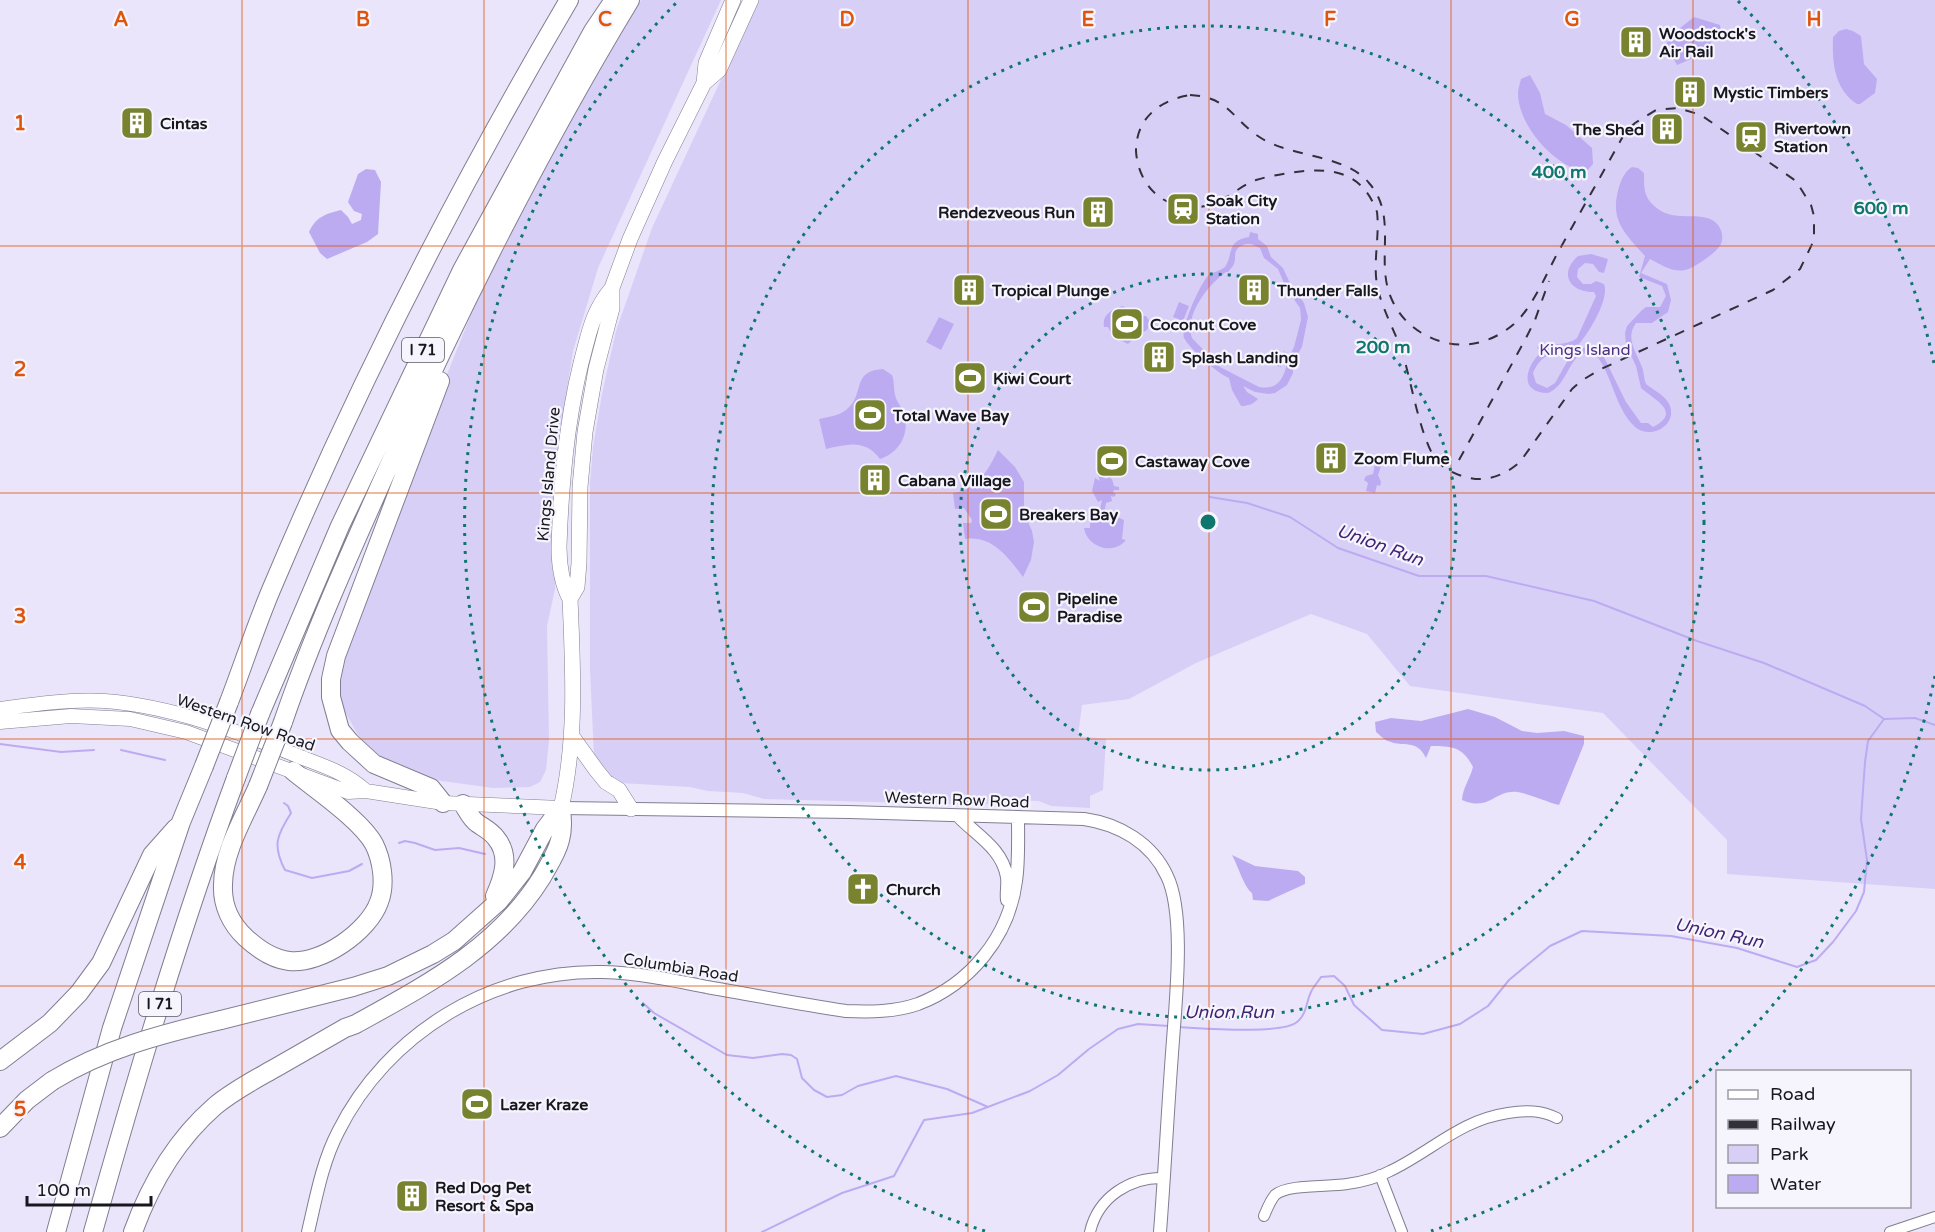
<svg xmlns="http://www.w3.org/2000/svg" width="1935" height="1232" font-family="'Varela Round',sans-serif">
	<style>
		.green { fill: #d8cff7 }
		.water { fill: #bdabf2; fill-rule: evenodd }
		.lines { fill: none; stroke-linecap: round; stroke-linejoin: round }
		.stream { stroke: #bdabf2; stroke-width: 2 }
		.minor-casing { stroke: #827e91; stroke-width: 12 }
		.tertiary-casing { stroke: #827e91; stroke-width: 14 }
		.secondary-casing { stroke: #827e91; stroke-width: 15 }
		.primary-casing { stroke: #827e91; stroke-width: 16 }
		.motorway-casing { stroke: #827e91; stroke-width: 20 }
		.minor { stroke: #fff; stroke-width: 10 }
		.tertiary { stroke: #fff; stroke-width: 12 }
		.secondary { stroke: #fff; stroke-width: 14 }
		.primary { stroke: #fff; stroke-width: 15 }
		.motorway { stroke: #fff; stroke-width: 18 }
		.rail { stroke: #32313a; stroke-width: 2; stroke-dasharray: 10 10; stroke-linecap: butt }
		.motorway-bridge-casing { stroke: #827e91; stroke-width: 20; stroke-linecap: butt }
		.motorway-bridge { stroke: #fff; stroke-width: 18 }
		.grid { fill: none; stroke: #de560d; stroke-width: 1.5; stroke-opacity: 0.55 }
		.ring { fill: none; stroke: #0f766e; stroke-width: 3; stroke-dasharray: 3 6 }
		.labels { text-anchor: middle; stroke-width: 4.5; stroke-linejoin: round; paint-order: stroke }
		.shield { fill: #f6f5fd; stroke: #5b5a61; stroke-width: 1.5 }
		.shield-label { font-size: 15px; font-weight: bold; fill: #18171e }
		.poi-label { font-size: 16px; font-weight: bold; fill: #18171e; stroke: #f6f5fd; text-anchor: start }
		.park-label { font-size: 16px; fill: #4b2e80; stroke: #f6f5fd }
		.street-label { font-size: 16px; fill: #18171e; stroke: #f6f5fd }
		.water-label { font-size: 18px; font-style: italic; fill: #412475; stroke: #f6f5fd }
		.grid-label { font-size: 20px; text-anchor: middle; font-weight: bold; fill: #de560d; stroke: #f6f5fd; stroke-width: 4.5; stroke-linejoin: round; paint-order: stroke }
		.centre { fill: #0f766e; stroke: #f6f5fd; stroke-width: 3 }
		.ring-label { font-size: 18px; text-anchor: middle; font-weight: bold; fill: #0f766e; stroke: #f6f5fd; stroke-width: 4.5; stroke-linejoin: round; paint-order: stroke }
	</style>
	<rect width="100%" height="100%" fill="#eae5fb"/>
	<!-- green -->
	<path class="green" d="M641,0h80l-123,268 -25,83 -15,95 -3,143 -8,37 2,114 -3,30 -6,12 -10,5 -37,1 -87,-12 -22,-11 -22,-23 -22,-39 -2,-20 38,-123 36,-98 64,-160 87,-168z
		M758,0h1177v889l-208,-15v-34l-124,-127 -193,-27 -43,-52 -56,-20 -115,49 -67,36 -47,6 -4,31 28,3 -3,51 -13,6v12l-39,-2 -12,-5 -42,-1 -12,5 -221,-6 -21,-6 -35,-2 -18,-4 -70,-4 -14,-8 -12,-19 -4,-87v-186l3,-36 9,-53 14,-63 36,-103z"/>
	<!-- water -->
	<path class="water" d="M1694,17l26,8 1,6 -11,9 2,5 -5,3 1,4 -31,13 -5,-9 4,-5 -11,-6 15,-17z
		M1846,29l7,2 8,5 3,28 13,15 -2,14 -15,11h-3c-23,-15 -25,-42 -24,-67l6,-6z
		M1530,75l10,18 5,21 21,11 26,23 1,16 -7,8c-31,-5 -68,-46 -68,-79 0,-4 2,-10 3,-14z
		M1632,167l6,1 6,5c0,18 0,25 14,36 18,14 48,0 60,16 5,6 6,16 1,22 -4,6 -26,22 -34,23 -12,3 -25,-6 -35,-11l-9,14 26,11 4,16 -3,12 -16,11h-16c-12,16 2,31 7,47 1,5 1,9 3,14 7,6 21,12 24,22 7,20 -20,34 -35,21 -21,-20 -22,-52 -40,-73 -27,-8 -24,30 -47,39 -29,0 -23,-25 -8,-40l-3,-6 5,-3 3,4c10,-6 23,-2 32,-10l19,-42 -2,-4c-24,0 -36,-18 -16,-36l13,-2 17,5 -4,14 -5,-1 -6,-8 -8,-1 -7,6 -1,8 6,7h8l5,-3 8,3c6,14 -15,49 -25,60l2,4 11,-1 10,6 24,49 15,21h7l5,4c30,-15 0,-28 -12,-39l-5,-22 -10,-21 -1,-12 2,-7 15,-16 4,-3h14l6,-11 -4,-10 -23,-9 6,-21c-19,-21 -35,-35 -27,-65 2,-9 6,-19 14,-24zM1571,348l1,5 -17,30 -8,5 -11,-5 -3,-10c7,-17 21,-23 38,-25z
		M366,169l9,1 6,12 -3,52 -11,8 -40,17 -7,-6 -11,-21c7,-15 16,-18 32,-22l7,7 4,7 9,-4 1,-6 -8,-3 -6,-9 10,-28z
		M1250,232l8,2v5l9,7 4,11 12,11 6,13 15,22 4,14 -6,30 -9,15v11l-6,12 -12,8 -6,1 -14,-2 -12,-6 4,6 11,7c-5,5 -9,7 -17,7l-9,-16 -3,-12c-11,-4 -40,-30 -45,-40 -4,-9 17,-57 25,-63 4,-3 11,-4 16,-8 9,-14 1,-26 24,-30zM1246,244h5l9,4 4,10 14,11 8,19 14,20 1,12 -7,27 -4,8 -6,-4 -2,3 -9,-5 -9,9 8,6 9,3 4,-12 3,3c-3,17 -8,33 -29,29l-39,-20 -28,-29c-8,-24 18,-55 34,-66h2c2,-3 5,-5 6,-8 3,-9 -3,-15 12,-20z
		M1179,302l10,4 -6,15 -10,-4z
		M1122,306l8,3 -1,4 2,3h15l4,6 -3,8 -13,8 -4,-1 3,2 -5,5 -6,-3 1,-2 -2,2 -10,-8 -3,-6h-4c-2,-13 7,-16 18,-21z
		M939,317l15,7 -13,26 -15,-8z
		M883,369l9,6c3,8 1,15 4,23 2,6 7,10 8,17 6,19 -5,38 -24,44 -15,-20 -32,-15 -54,-10l-7,-30c9,-2 19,-3 27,-9 20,-15 4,-39 37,-41z
		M998,450l17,17 9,15v31l8,18 2,11 -3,18 -8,17c-15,-20 -31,-42 -58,-38l-2,-16h8l1,-3 -8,-12 -9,1 -2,-16c25,-3 35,-23 45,-43z
		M1115,450l7,5 -1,8 -10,8 -1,-3 -1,4 -7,-1 -2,-8h3l2,-8 -1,-2z
		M1376,459l4,1 1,6 -3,9 3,7 -1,4 -3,-1 -2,8 -9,-2 2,-8 -4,-3 2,-4 7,-2z
		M1096,470l3,7 4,-1 3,3 9,-8 1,3 -6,5h2l2,7 5,1v3h-5l-1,2 3,2 -2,3 -3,-1 1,5 -6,2 -1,6 4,2 8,-1 1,5 -5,4 2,2 2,-4 7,3 -2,19 4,1c-13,16 -39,7 -42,-12h6v-9l6,-9 4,-1 2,-9 -4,2 -6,-11 3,-13 5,3z
		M1024,597l21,3 -3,19 -3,1 -6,-3 -2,7 -9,-2z
		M1468,709l27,8 27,14 15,2 27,-2 20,5v8l-25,61c-12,-3 -32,-12 -42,-13 -23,-2 -27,20 -55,8 1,-13 8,-21 11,-33 -10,-20 -21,-21 -42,-21l-5,12c-10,-20 -22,-10 -38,-17 -4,-1 -8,-6 -12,-9l-1,-10 16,-4 30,3z
		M1232,855l23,11 43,5 7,6v7l-37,17 -15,-1 -1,-7c-8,-6 -14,-27 -20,-38z"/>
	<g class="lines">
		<!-- stream -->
		<path class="stream" d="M1210,497l37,6 43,14 48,31 81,28h67l108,25 103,40 67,22 101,43 19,13
			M0,744l61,8 33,-2
			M121,750l44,10
			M284,803l4,3 3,7c-14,22 -19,32 -6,57l27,8 37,-7 13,-7
			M399,843l6,-2 10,2 20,7 24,-2 26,6
			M643,1003l11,10 73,42 26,3 29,-4 9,1 6,4 5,19 12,12 13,7 15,-2 16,-9 38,-10 51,13 41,18
			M1177,1027c23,1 104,8 120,-5 10,-8 9,-20 14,-30 2,-5 7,-10 10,-15l13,-1 11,10 9,19 28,25 41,4 37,-10 28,-18 21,-26 41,-34 32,-15 89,5 66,12 60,19 19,-7 17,-18 23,-31 8,-19 3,-32 -6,-41 4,-57 3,-21 16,-22 31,-1 20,7
			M762,1232l80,-39 52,-17 30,-56 48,-7 58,-22 28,-16 31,-26 29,-20 20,-5 31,2"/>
		<!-- minor casing -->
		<g class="minor-casing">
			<path id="minor" d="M1380,1175l22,57
				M1264,1216c3,-7 6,-15 11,-21 12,-11 54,-8 72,-11 15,-2 30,-6 43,-13 42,-20 70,-51 118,-58 18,-3 33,-3 49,5
				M1090,1232c8,-35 40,-55 74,-54
				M1890,1232l45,-15"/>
		</g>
		<!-- tertiary casing -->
		<g class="tertiary-casing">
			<path id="tertiary" d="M561,808l288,4 235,7c35,5 68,24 83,57 18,37 9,122 6,164 -5,64 -8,128 -13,192
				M958,816c18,19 44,32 49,61 1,8 -1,16 0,23
				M308,1232c8,-34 14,-69 30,-100 49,-99 155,-163 265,-160 35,1 69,8 104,15 46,8 92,17 139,24 24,1 49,1 72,-7 52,-20 91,-67 98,-123 3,-20 2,-42 2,-64"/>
		</g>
		<!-- secondary casing -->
		<g class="secondary-casing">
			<path id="secondary" d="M0,709c35,-5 70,-10 105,-8 66,5 132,30 193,55 25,10 47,16 68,35
				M0,722l71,-6 59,3 56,13 162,60 18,-1 77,12 118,5"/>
		</g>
		<!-- primary casing -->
		<g class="primary-casing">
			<path id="primary" d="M704,83l2,-20 27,-63
				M570,599l7,-12 2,-24 1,-76 5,-55 11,-63 16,-61v-20l18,-49 35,-78 39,-78 15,-13 32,-70
				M571,735l26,36 9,11 13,8 12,19
				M561,808c16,-68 12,-140 9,-209 -9,-17 -11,-34 -11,-52 2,-63 7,-123 22,-184 8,-30 11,-51 31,-75"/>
		</g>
		<!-- motorway casing -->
		<g class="motorway-casing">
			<path id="motorway" d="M440,381l-104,275 -5,23v18l9,33 10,12 24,22 57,24 12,15
				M229,702c15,-39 28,-80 45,-119 85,-201 184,-395 295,-583
				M260,714l80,-188 122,-256 131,-239 21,-31
				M283,722c31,-90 70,-176 109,-263 71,-157 149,-312 238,-459
				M258,786c-13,30 -35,65 -35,99 -1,20 8,39 23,53 12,11 26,21 43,23 32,4 80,-30 90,-59 7,-18 3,-42 -5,-58 -13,-24 -59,-55 -81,-73
				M463,804c4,6 8,15 14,19 7,5 14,8 19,15 15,18 7,40 -1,58
				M221,1020l132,-33 35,-11 45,-22 21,-13 45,-40 23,-29 23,-43 16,-21
				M0,1061l50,-38 29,-30 22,-30 51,-108 24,-27
				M0,1128l27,-28 25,-19
				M56,1232l56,-204 69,-206 23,-56
				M93,1232c43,-153 88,-305 143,-454
				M133,1232c17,-47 44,-93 82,-126 19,-16 41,-27 62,-39 23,-13 45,-26 68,-39l11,-4c70,-39 142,-76 186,-147 6,-11 15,-24 18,-37 3,-11 2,-21 1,-32"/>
		</g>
		<!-- minor -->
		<use href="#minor" class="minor"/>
		<!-- tertiary -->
		<use href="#tertiary" class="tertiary"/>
		<!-- secondary -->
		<use href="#secondary" class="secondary"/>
		<!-- primary -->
		<use href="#primary" class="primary"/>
		<!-- motorway -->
		<use href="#motorway" class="motorway"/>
		<!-- rail -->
		<path class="rail" d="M1190,95c40,2 42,25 71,43 32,20 84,16 108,45 30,34 5,79 23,117 10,22 29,36 51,42 26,7 51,-1 71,-18 18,-16 32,-49 43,-70 23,-41 46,-82 69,-123l9,-8 21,-13 22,-2 23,7 95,66 15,24 3,11v24l-14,29 -27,21 -174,80 -18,11 -9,8 -52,73c-14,12 -31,20 -50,16 -12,-2 -24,-8 -32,-16 -16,-17 -27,-80 -34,-104 -7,-23 -20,-45 -26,-68 -6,-25 2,-53 -1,-78 -14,-39 -43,-45 -81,-40 -13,2 -27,4 -40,8 -11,4 -21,12 -31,18 -22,13 -48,13 -68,-3 -13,-11 -20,-27 -21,-44 0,-33 24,-51 54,-56z
			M1459,460l66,-120 10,-20 14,-39"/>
		<!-- motorway-bridge casing -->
		<g class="motorway-bridge-casing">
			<path id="motorway-bridge" d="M204,766l25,-64
				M236,778l24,-64
				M258,786l25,-64
				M52,1081c52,-32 109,-47 169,-61"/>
		</g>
		<!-- motorway-bridge -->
		<use href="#motorway-bridge" class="motorway-bridge"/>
	</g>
	<!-- grid -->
	<path class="grid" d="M242,0v1232M484,0v1232M726,0v1232M968,0v1232M1209,0v1232M1451,0v1232M1693,0v1232M0,246h1935M0,493h1935M0,739h1935M0,986h1935"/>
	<!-- distance rings -->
	<g class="ring">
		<circle cx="1208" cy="522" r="248"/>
		<circle cx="1208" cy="522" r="496"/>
		<path d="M1935 676A743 743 0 0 1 1431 1231M985 1231A743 743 0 0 1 678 1M1738 1A743 743 0 0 1 1935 368"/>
	</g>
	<!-- icons -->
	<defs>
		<g id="building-square" transform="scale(1.725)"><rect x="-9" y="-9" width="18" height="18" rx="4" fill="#79822f" stroke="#f6f5fd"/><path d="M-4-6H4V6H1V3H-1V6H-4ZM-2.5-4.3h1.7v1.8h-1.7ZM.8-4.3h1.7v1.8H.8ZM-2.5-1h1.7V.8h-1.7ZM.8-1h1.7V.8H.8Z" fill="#fff"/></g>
		<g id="station-square" transform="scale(1.725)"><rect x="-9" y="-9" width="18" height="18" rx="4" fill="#79822f" stroke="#f6f5fd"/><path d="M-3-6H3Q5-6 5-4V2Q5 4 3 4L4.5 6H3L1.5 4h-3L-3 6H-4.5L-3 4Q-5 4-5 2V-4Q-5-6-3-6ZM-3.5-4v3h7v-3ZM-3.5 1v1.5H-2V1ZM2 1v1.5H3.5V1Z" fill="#fff"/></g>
		<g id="stadium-square" transform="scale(1.725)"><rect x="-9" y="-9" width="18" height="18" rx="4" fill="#79822f" stroke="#f6f5fd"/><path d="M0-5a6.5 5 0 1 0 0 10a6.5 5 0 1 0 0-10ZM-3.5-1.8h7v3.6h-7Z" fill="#fff"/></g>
		<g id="church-square" transform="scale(1.725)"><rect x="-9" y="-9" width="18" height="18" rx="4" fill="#79822f" stroke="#f6f5fd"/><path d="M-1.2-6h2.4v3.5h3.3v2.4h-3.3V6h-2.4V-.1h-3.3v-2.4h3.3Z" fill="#fff"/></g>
	</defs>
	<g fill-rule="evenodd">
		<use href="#building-square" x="1636" y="42"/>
		<use href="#building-square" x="1690" y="92"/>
		<use href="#building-square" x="137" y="123"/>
		<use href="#building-square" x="1667" y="129"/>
		<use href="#station-square" x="1751" y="137"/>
		<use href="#station-square" x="1183" y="209"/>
		<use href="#building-square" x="1098" y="212"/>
		<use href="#building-square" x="969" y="290"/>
		<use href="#building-square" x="1254" y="290"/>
		<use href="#stadium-square" x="1127" y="324"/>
		<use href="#building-square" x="1159" y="357"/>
		<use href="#stadium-square" x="970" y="378"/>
		<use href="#stadium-square" x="870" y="415"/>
		<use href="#building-square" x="1331" y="458"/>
		<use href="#stadium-square" x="1112" y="461"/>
		<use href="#building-square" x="875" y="480"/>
		<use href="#stadium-square" x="996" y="514"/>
		<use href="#stadium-square" x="1034" y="607"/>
		<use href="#church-square" x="863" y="889"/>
		<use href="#stadium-square" x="477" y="1104"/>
		<use href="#building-square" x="412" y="1196"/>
	</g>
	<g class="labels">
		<!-- shield labels -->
		<g class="shield">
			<rect x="402" y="338" width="42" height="24" rx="4.5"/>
			<rect x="139" y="992" width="42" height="24" rx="4.5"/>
		</g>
		<g class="shield-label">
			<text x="423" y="355">I 71</text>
			<text x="160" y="1009">I 71</text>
		</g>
		<!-- poi labels -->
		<g class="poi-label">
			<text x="1659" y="39">Woodstock's<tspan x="1659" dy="18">Air Rail</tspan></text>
			<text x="1713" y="98">Mystic Timbers</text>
			<text x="160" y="129">Cintas</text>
			<text x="1774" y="134">Rivertown<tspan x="1774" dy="18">Station</tspan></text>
			<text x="1644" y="135" text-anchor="end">The Shed</text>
			<text x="1206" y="206">Soak City<tspan x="1206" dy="18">Station</tspan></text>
			<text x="1075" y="218" text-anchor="end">Rendezveous Run</text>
			<text x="992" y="296">Tropical Plunge</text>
			<text x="1277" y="296">Thunder Falls</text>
			<text x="1150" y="330">Coconut Cove</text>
			<text x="1182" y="363">Splash Landing</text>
			<text x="993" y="384">Kiwi Court</text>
			<text x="893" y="421">Total Wave Bay</text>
			<text x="1354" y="464">Zoom Flume</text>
			<text x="1135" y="467">Castaway Cove</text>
			<text x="898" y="486">Cabana Village</text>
			<text x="1019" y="520">Breakers Bay</text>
			<text x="1057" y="604">Pipeline<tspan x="1057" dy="18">Paradise</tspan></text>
			<text x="886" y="895">Church</text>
			<text x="500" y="1110">Lazer Kraze</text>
			<text x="435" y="1193">Red Dog Pet<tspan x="435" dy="18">Resort &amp; Spa</tspan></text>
		</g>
		<!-- park labels -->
		<g class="park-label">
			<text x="1585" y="355">Kings Island</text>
		</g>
		<!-- street labels -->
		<g class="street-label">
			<text transform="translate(548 474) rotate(-85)" y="6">Kings Island Drive</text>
			<text transform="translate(246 722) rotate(19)" y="6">Western Row Road</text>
			<text transform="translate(957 799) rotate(2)" y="6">Western Row Road</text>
			<text transform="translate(681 967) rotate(9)" y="6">Columbia Road</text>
		</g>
		<!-- water labels -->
		<g class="water-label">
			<text transform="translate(1380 545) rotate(20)" y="6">Union Run</text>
			<text transform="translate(1719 933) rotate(12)" y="6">Union Run</text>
			<text x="1229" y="1018">Union Run</text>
		</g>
	</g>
	<g class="grid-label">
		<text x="121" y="26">A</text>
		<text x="363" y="26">B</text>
		<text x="605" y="26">C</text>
		<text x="847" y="26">D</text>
		<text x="1088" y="26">E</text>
		<text x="1330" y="26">F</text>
		<text x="1572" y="26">G</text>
		<text x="1814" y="26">H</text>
		<text x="20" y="130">1</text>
		<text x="20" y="376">2</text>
		<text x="20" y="623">3</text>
		<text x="20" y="869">4</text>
		<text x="20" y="1116">5</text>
	</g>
	<circle cx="1208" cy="522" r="9" class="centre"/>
	<g class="ring-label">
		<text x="1559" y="178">400 m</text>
		<text x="1881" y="214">600 m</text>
		<text x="1383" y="353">200 m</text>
	</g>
	<!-- legend -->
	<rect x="1716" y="1070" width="195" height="138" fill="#f6f5fd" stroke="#9d9ca4" stroke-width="1.5"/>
	<rect x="1728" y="1090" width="30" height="9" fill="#ffffff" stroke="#9d9ca4" stroke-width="1.5"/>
	<text x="1770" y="1100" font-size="18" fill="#18171e">Road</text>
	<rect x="1728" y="1120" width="30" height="9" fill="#32313a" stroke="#9d9ca4" stroke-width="1.5"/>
	<text x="1770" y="1130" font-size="18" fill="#18171e">Railway</text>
	<rect x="1728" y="1145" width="30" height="18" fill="#d8cff7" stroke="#9d9ca4" stroke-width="1.5"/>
	<text x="1770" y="1160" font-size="18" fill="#18171e">Park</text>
	<rect x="1728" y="1175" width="30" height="18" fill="#bdabf2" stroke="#9d9ca4" stroke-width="1.5"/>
	<text x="1770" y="1190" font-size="18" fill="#18171e">Water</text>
	<!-- scale -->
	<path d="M27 1196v9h124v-9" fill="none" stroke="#18171e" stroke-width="3"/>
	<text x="36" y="1196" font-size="18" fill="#18171e" stroke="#f6f5fd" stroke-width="4.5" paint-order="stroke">100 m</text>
</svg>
